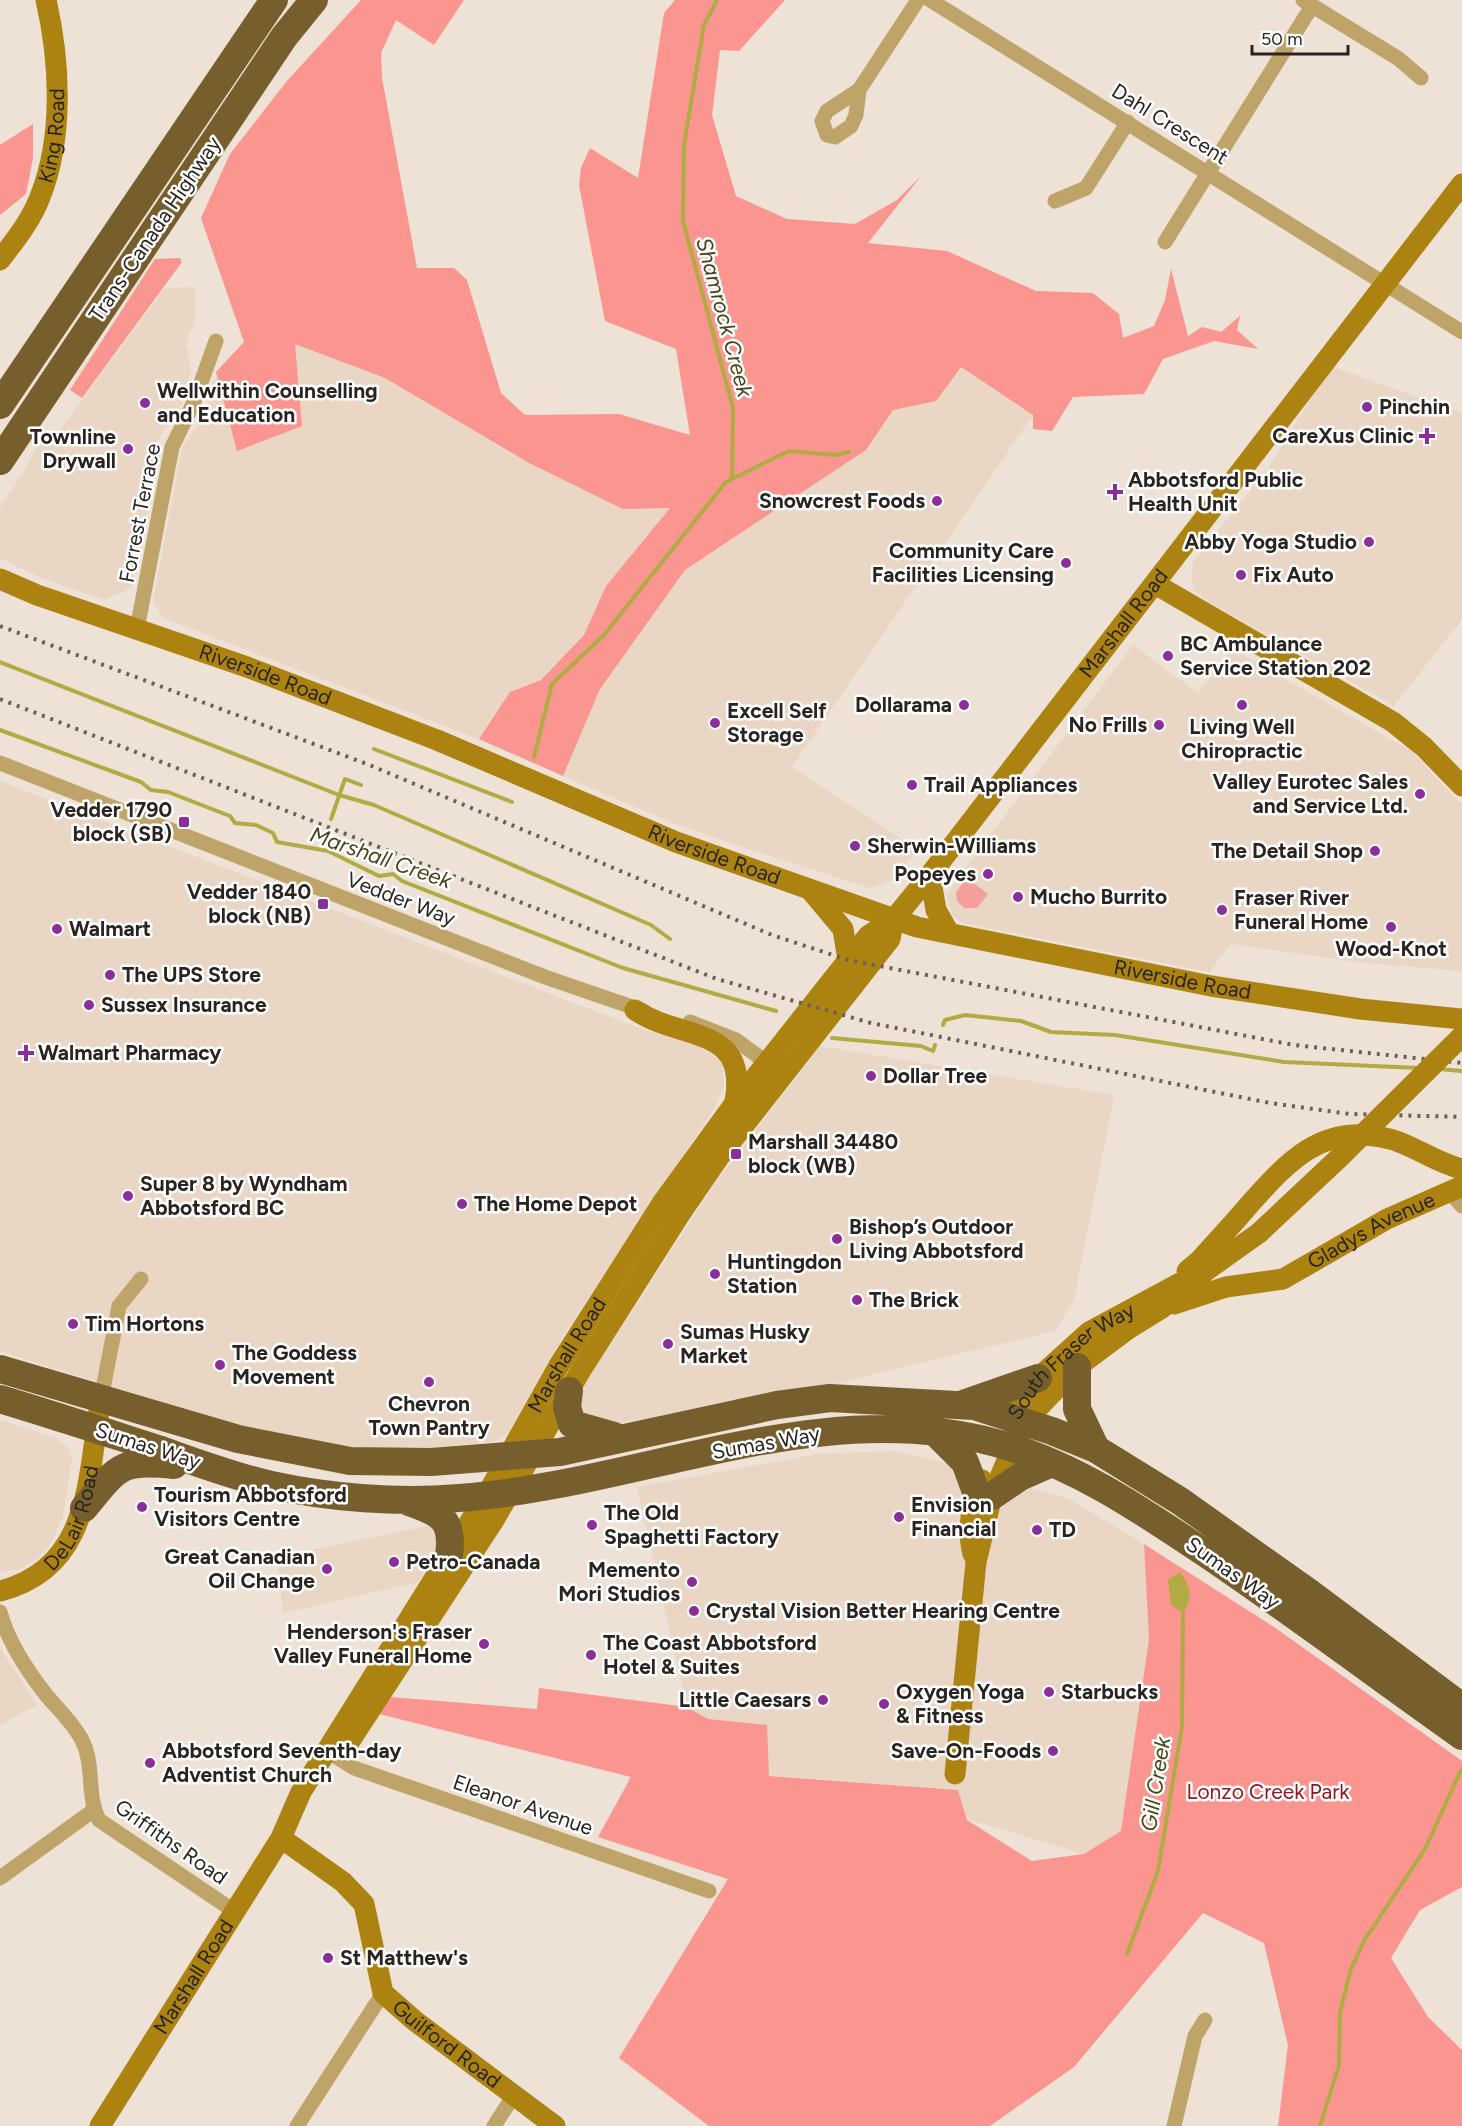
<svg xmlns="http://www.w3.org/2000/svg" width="1462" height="2126" font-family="Figtree,sans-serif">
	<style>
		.built { fill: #e9d6c5 }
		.green { fill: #f49f99 }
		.forest { fill: #fb958f }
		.water { fill: #b1ab44 }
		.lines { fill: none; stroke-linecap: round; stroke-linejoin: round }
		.stream { stroke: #b1ab44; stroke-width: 4 }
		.street { stroke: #bfa469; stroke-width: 15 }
		.secondary { stroke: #ac8311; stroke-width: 21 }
		.highway { stroke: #765f2d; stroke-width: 28 }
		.rail { stroke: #69625b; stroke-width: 4; stroke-dasharray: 3 6; stroke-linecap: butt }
		.secondary-bridge { stroke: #ac8311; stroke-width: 21 }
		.poi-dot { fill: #8b2e99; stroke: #fff; stroke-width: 2 }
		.labels { text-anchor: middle; stroke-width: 5; stroke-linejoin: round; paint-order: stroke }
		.street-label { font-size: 21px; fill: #292420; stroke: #fff }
		.poi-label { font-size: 21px; font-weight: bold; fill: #292420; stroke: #fff; text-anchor: start }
		.park-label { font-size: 21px; fill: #8f1720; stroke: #fff }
		.water-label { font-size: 22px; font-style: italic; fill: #464419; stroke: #fff }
	</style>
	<rect width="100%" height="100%" fill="#eee1d5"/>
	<!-- built -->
	<path class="built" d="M195,287v36l-6,10 -2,13 4,26 -6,27 -28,42 -6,46 -20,101 -27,12 -62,-22 -42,-20v-50l25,-38 14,-28 9,-7 6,3 111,-150z
		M295,344l90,34 143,85 143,44 -65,79 -22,49 -43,45 -31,12 -31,47 -316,-121 -10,-17 29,-153 24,-35 7,-33z
		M1331,366l131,47v206l-68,87 -188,-106 -12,-10 -3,-12 2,-16 74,-92z
		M961,367l72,48 -241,352 126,83 -27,31 -21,7 -132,-42 -70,-25 -105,-45 37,-87 85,-119 181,-120 27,-40 43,-9z
		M1133,645l65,48 35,-44 178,102 51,54v166l-106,-9 -125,-18 -22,28 -246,-49 -10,-7 -6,-20 8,-14z
		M0,781l641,248 64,19 13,9 5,11 1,19 -9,20 -155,234 -52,92 -13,8 -83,9 -78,-4 -106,-23 -228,-72z
		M820,1046l294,49 -40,205 -19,31 -256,61 -75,9 -53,13 -70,12 -13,-2 -10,-20 5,-16 16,-26 115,-177z
		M0,1420l57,18 11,10 4,11 -9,57 -13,29 -15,15 -17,9 -18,3z
		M893,1451l47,10 129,38 75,45 5,95 -28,192 -37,23 -117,-35 -10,-29 -256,-20 -64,-283 181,-33z
		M432,1525l8,12 -1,13 -21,32 -135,31 -6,-56z
		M0,1648l37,57 -37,20z"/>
	<!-- green -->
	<path class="green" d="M967,878l21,16 -11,14h-13l-7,-7 -1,-9z"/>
	<!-- forest -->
	<path class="forest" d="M361,0h103l-30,45 -38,-25 -15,33 1,25 35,190h37l13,12 34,113 24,22 94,-1 71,21 -14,-86 -71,-28 -26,-136 2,-17 9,-20 48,30 26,-165 11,-13h110l-46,51 -19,-1 -8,65 24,81 51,23 68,5 42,-24 24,-24 -53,67 79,8 89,40 57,2 26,21 4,24 31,-12 11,-26 6,-31 17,67 14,-9 19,5 19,-16 -3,14 21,19 -44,-8 -51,18 -19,35 -71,3 -21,34 -19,-2v-14l-72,-48 -25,34 -43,9 -27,40 -181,120 -85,119 -37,87 -84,-37 31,-47 31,-12 43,-45 22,-49 64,-78 -47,1 -94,-46 -144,-85 -90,-34 7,82 -65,25 -21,-79 28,-30 -43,-124 29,-64 57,-73z
		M33,124v34l-7,36 -26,21v-70z
		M180,258l2,4 -100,136 -12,-8 85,-131z
		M1144,1544l130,83 188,134v126l-42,23 -29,48 37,59 34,33v76h-184l10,-81 -24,-102 -61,-30 -129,154 -84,59h-281l-90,-68 109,-179 -130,-42 33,-60 -252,-63 11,-17 147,12 2,-21 148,19 21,12 59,6 2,51 189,14 9,30 65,41 52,-7 37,-23 28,-192z"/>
	<!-- water -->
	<path class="water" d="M1180,1572c11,16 13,24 3,41l-12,-8 -3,-25z"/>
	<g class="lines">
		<!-- stream -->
		<path class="stream" d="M717,0l-13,25 -20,120 -1,76 50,187 -1,69
			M0,662l339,133 35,10 277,120 19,14
			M0,730l141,52 10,8 17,2 62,24 5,7 21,2 17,8 4,9 51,9 51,25 14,-2 9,7 221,87 153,43
			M374,749l138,53
			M534,757l18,-73 52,-49 122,-153 63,-31 46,4 14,-3
			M331,819l14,-40 16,6
			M324,838l6,9 -2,4
			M943,1025l2,-5 20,-5 56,6 30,11 64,3 169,27 135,6
			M832,1038l89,8 12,5 2,-6
			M1439,1069l23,2
			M1127,1954l31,-83 24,-145 1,-113
			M1320,2126l19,-61 1,-53 11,-43 13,-28 61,-92 36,-79"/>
		<!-- street -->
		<path class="street" d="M930,0l532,332
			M1303,0l96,59 22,19
			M859,90l-32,21 -5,10 5,14 8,2 16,-11 5,-11 3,-25 59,-90
			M1055,201l31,-13 42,-66
			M1165,242l147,-236
			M137,629l35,-182 22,-45 22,-61
			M0,763l545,214 99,34
			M690,1022l46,18 38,28
			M1449,1191l13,15
			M101,1399l18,-93 22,-27
			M0,1612c8,30 28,60 47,84 12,14 26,27 35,44 13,26 4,55 17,80l135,91
			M327,1751l27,17 355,123
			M0,1878l94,-68
			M297,2126l86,-133
			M494,2126l20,-31
			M1174,2126l21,-90 10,-16"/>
		<!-- secondary -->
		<g class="secondary">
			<path id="s1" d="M0,260c15,-20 31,-39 40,-63 24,-60 20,-136 6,-197"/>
			<path id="s2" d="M0,579l37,16 210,72 190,73 239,102 241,85 294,59 149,23 102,10"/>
			<path d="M1155,584l238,138 31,25 38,39"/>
			<path d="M930,875l6,35 13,23"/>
			<path d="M812,892l31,37 5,31"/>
			<path d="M635,1010c46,31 114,15 100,91"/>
			<path d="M1187,1271l13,-11c16,-18 33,-36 49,-55 37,-41 70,-80 132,-68 29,5 52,25 81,32"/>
			<path id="s3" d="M1174,1304l52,-17 57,-8 104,-60 75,-33"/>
			<path id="s4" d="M1010,1422l28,-44 51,-46 91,-49"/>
			<path d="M973,1554c-6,-23 -2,-52 9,-74"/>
			<path id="s5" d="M0,1591c93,-24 87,-115 101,-192"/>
			<path d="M344,1750l150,-230 87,-150 99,-156 39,-57 171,-218 4,-20"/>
			<path d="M955,1774l21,-212 16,-66 24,-57 22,-31 39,-41 51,-38 34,-21 45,-38 52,-37 81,-76"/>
			<path id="s6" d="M281,1838l62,44 21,22 19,89 32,28 140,105"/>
			<path id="s7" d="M100,2126l181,-288 20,-46 185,-296 72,-129 105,-165 72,-99 113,-143 21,-25 25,-16 36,-44 532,-691"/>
		</g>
		<!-- highway -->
		<path class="highway" d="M0,405l274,-405
			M0,461l284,-424 30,-37
			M1077,1367v42l19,40
			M0,1369l238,70 112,22 81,1 129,-10 217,-47 53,-7 144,8 78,25 44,18 84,52 131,93 151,113
			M569,1391l-2,16 5,17 42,12
			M0,1399c53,16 105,33 158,50 37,13 74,27 113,36 59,13 127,18 188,13 179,-13 357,-103 537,-55 76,20 145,67 209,110 87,59 171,122 257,183
			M963,1404l75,-26
			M934,1431l31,31 11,30
			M992,1496l28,-19 32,-14
			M409,1502c32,11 45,17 40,54
			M84,1508c34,-41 35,-49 90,-43"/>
		<!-- rail -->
		<path class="rail" d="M0,626l367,138 405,171 76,25 446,85 168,18
			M0,699l717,280 154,44 399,80 80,11 112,3"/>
		<!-- secondary-bridge -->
		<path class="secondary-bridge" d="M1340,1157l122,-121"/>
	</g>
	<!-- markers -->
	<g class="poi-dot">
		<circle cx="145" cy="403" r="6"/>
		<circle cx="1367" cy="407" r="6"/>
		<path d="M1424 427h6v6h6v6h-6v6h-6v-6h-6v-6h6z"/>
		<circle cx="128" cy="449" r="6"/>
		<path d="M1112 483h6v6h6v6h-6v6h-6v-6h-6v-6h6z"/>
		<circle cx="937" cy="501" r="6"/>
		<circle cx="1369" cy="542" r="6"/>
		<circle cx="1066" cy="563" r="6"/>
		<circle cx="1241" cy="575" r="6"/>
		<circle cx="1168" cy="656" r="6"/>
		<circle cx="964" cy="705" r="6"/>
		<circle cx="1242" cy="705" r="6"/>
		<circle cx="715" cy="723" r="6"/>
		<circle cx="1159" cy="725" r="6"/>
		<circle cx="912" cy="785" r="6"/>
		<circle cx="1420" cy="794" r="6"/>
		<rect x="178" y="816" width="12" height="12" rx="3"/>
		<circle cx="855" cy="846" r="6"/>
		<circle cx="1375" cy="851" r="6"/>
		<circle cx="988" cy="874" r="6"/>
		<circle cx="1018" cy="897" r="6"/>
		<rect x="317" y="898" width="12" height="12" rx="3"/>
		<circle cx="1222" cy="910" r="6"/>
		<circle cx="1391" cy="927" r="6"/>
		<circle cx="57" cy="929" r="6"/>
		<circle cx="110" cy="975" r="6"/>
		<circle cx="89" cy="1005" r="6"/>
		<path d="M23 1044h6v6h6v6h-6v6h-6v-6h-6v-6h6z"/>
		<circle cx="871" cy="1076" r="6"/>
		<rect x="730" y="1148" width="12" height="12" rx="3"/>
		<circle cx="128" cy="1196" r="6"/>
		<circle cx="462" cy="1204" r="6"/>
		<circle cx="837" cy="1239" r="6"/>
		<circle cx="715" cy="1274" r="6"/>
		<circle cx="857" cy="1300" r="6"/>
		<circle cx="73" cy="1324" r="6"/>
		<circle cx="668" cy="1344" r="6"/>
		<circle cx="220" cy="1365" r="6"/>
		<circle cx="429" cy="1382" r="6"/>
		<circle cx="142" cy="1507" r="6"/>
		<circle cx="899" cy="1517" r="6"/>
		<circle cx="592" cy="1525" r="6"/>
		<circle cx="1037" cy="1530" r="6"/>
		<circle cx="394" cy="1562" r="6"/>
		<circle cx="327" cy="1569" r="6"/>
		<circle cx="692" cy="1582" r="6"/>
		<circle cx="694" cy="1611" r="6"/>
		<circle cx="484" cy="1644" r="6"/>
		<circle cx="591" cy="1655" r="6"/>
		<circle cx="1049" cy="1692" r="6"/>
		<circle cx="823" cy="1700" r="6"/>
		<circle cx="884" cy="1704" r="6"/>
		<circle cx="1053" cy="1751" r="6"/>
		<circle cx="150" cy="1763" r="6"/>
		<circle cx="328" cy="1958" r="6"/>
	</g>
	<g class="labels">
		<!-- street labels -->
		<g class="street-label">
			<text transform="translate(1170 124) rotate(32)" y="7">Dahl Crescent</text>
			<text dy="7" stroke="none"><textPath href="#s1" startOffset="138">King Road</textPath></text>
			<text transform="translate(155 229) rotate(-56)" y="7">Trans-Canada Highway</text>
			<text transform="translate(140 513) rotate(-79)" y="7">Forrest Terrace</text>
			<text dy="7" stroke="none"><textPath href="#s7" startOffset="1824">Marshall Road</textPath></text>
			<text dy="7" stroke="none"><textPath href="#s2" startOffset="282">Riverside Road</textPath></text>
			<text dy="7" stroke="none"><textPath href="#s2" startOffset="766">Riverside Road</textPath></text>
			<text transform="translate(401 899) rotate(21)" y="7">Vedder Way</text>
			<text dy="7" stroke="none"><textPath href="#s2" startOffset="1252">Riverside Road</textPath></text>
			<text dy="7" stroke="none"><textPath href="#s3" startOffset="213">Gladys Avenue</textPath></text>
			<text dy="7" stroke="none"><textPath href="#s7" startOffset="902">Marshall Road</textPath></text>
			<text dy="7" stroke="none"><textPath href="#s4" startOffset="88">South Fraser Way</textPath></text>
			<text transform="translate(766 1443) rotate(-10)" y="7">Sumas Way</text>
			<text transform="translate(148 1446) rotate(18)" y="7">Sumas Way</text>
			<text dy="7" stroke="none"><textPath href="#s5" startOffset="110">DeLair Road</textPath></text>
			<text transform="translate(1233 1573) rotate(35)" y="7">Sumas Way</text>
			<text transform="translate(523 1805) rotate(19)" y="7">Eleanor Avenue</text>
			<text transform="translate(171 1842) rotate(35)" y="7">Griffiths Road</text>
			<text dy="7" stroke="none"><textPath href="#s7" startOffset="176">Marshall Road</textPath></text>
			<text dy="7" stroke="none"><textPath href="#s6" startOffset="279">Guilford Road</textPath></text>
		</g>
		<!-- poi labels -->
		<g class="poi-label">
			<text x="157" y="398">Wellwithin Counselling<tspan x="157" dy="24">and Education</tspan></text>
			<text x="1379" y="414">Pinchin</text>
			<text x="1414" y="443" text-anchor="end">CareXus Clinic</text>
			<text x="116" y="444" text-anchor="end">Townline<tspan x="116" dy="24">Drywall</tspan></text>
			<text x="1128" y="487">Abbotsford Public<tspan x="1128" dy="24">Health Unit</tspan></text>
			<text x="925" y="508" text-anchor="end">Snowcrest Foods</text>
			<text x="1357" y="549" text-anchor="end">Abby Yoga Studio</text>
			<text x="1054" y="558" text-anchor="end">Community Care<tspan x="1054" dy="24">Facilities Licensing</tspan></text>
			<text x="1253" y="582">Fix Auto</text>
			<text x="1180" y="651">BC Ambulance<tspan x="1180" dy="24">Service Station 202</tspan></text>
			<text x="952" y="712" text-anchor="end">Dollarama</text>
			<text x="727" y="718">Excell Self<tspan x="727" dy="24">Storage</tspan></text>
			<text x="1147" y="732" text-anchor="end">No Frills</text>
			<text x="1242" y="734" text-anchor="middle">Living Well<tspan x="1242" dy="24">Chiropractic</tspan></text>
			<text x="1408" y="789" text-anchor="end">Valley Eurotec Sales<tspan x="1408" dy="24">and Service Ltd.</tspan></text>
			<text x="924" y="792">Trail Appliances</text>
			<text x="172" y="817" text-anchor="end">Vedder 1790<tspan x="172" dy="24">block (SB)</tspan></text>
			<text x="867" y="853">Sherwin-Williams</text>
			<text x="1363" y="858" text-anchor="end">The Detail Shop</text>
			<text x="976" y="881" text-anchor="end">Popeyes</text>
			<text x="311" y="899" text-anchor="end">Vedder 1840<tspan x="311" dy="24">block (NB)</tspan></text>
			<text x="1030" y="904">Mucho Burrito</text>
			<text x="1234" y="905">Fraser River<tspan x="1234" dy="24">Funeral Home</tspan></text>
			<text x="69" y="936">Walmart</text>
			<text x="1391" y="956" text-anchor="middle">Wood-Knot</text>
			<text x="122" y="982">The UPS Store</text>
			<text x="101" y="1012">Sussex Insurance</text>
			<text x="38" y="1060">Walmart Pharmacy</text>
			<text x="883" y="1083">Dollar Tree</text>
			<text x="748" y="1149">Marshall 34480<tspan x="748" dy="24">block (WB)</tspan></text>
			<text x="140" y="1191">Super 8 by Wyndham<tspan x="140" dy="24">Abbotsford BC</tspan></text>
			<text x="474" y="1211">The Home Depot</text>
			<text x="849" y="1234">Bishop’s Outdoor<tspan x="849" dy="24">Living Abbotsford</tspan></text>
			<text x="727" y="1269">Huntingdon<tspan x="727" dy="24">Station</tspan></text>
			<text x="869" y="1307">The Brick</text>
			<text x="85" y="1331">Tim Hortons</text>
			<text x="680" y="1339">Sumas Husky<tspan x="680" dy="24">Market</tspan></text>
			<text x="232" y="1360">The Goddess<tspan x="232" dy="24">Movement</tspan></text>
			<text x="429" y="1411" text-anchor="middle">Chevron<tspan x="429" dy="24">Town Pantry</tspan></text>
			<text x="154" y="1502">Tourism Abbotsford<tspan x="154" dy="24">Visitors Centre</tspan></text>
			<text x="911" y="1512">Envision<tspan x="911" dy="24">Financial</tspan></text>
			<text x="604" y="1520">The Old<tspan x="604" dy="24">Spaghetti Factory</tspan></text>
			<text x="1049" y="1537">TD</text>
			<text x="315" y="1564" text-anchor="end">Great Canadian<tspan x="315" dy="24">Oil Change</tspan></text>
			<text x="406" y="1569">Petro-Canada</text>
			<text x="680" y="1577" text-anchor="end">Memento<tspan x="680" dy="24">Mori Studios</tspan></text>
			<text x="706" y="1618">Crystal Vision Better Hearing Centre</text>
			<text x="472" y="1639" text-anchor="end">Henderson's Fraser<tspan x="472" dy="24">Valley Funeral Home</tspan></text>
			<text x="603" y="1650">The Coast Abbotsford<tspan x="603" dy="24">Hotel &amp; Suites</tspan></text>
			<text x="896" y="1699">Oxygen Yoga<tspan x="896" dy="24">&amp; Fitness</tspan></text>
			<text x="1061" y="1699">Starbucks</text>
			<text x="811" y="1707" text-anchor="end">Little Caesars</text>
			<text x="162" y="1758">Abbotsford Seventh-day<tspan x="162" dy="24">Adventist Church</tspan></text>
			<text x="1041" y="1758" text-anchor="end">Save-On-Foods</text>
			<text x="340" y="1965">St Matthew's</text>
		</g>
		<!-- park labels -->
		<g class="park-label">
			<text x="1268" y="1799">Lonzo Creek Park</text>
		</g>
		<!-- water labels -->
		<g class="water-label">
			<text transform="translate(725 317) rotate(75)" y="8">Shamrock Creek</text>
			<text transform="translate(381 857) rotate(19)" y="8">Marshall Creek</text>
			<text transform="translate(1155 1784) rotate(-81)" y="8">Gill Creek</text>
		</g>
	</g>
	<!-- scale -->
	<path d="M1252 45v9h96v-9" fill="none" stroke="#292420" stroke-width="3"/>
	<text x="1261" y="45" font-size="18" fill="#292420" stroke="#ffffff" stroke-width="4.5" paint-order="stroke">50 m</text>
</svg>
